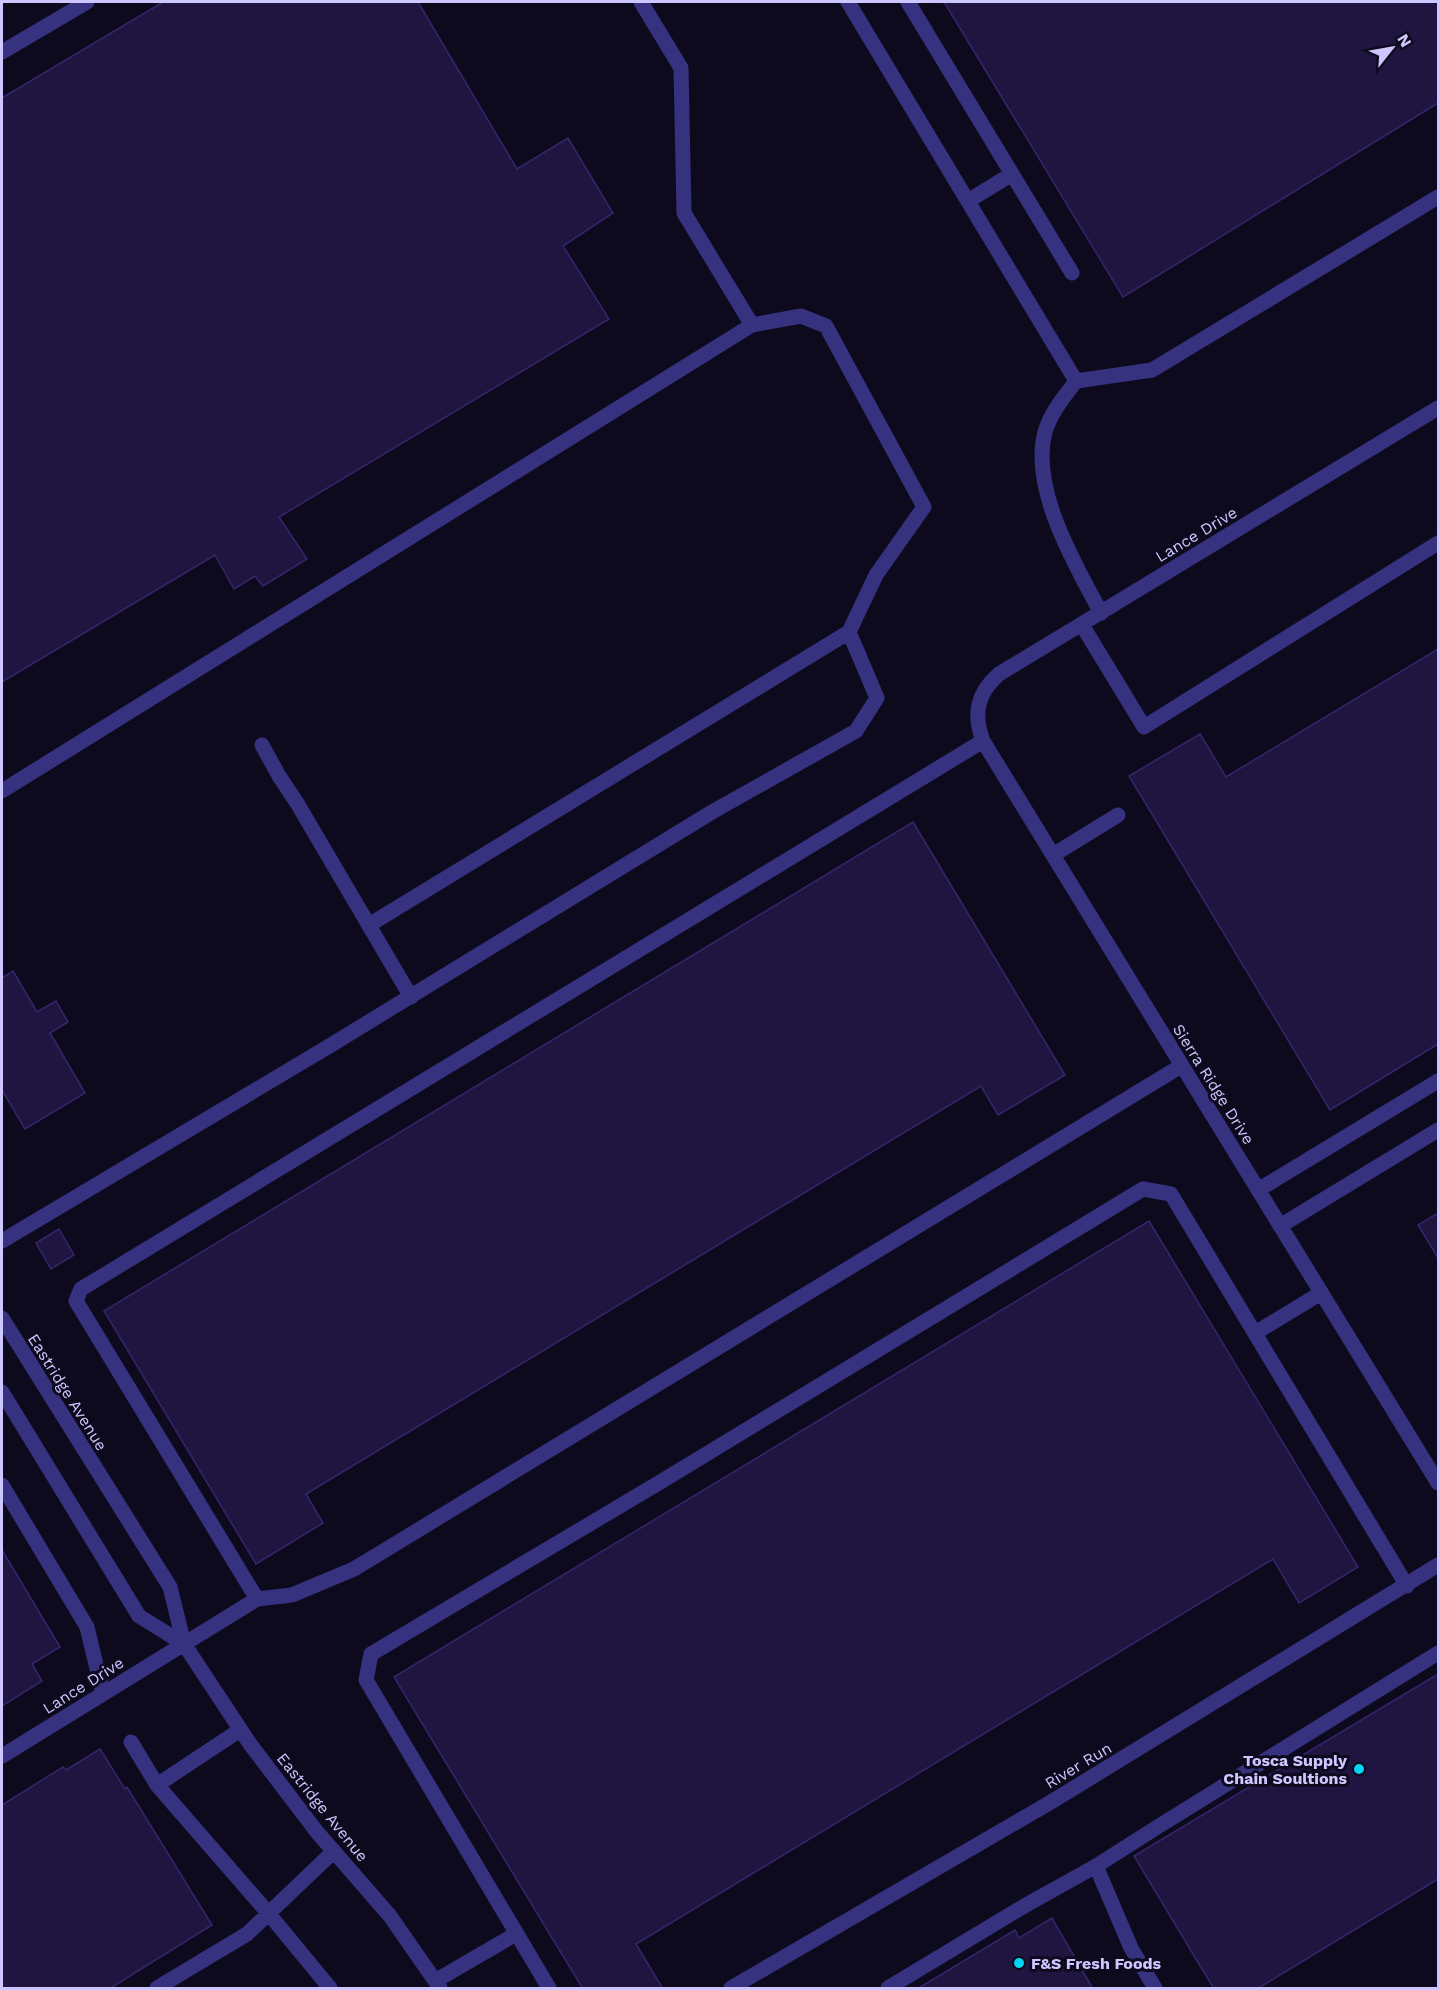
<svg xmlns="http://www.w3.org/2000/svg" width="1440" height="1990" font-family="'Work Sans',sans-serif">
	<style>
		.building { fill: #1f1540; stroke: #35266d; stroke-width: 1.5 }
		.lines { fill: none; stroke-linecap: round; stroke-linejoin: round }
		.minor { stroke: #363280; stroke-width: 15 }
		.poi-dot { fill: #00d6f2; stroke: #0e0a1e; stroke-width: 2 }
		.labels { text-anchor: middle; stroke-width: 6; stroke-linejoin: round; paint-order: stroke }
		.street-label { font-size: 16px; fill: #cec7ff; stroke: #0e0a1e }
		.poi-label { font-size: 16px; font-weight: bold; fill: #cec7ff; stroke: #0e0a1e; text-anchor: end }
	</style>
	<rect width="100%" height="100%" fill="#0e0a1e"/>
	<!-- building -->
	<path class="building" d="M163,2h255l99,167 51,-31 45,75 -50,33 46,73 -330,198 28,42 -44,27 -8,-10 -21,13 -19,-34 -213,127v-584z
		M944,2h494v101l-315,194z
		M1438,649v395l-108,66 -201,-334 71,-42 26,43z
		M913,822l152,253 -67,40 -17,-29 -675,408 17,29 -67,41 -152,-253z
		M13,971l24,41 19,-11 12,21 -18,11 35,60 -60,36 -23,-39v-112z
		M1438,1213v45l-20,-33z
		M1149,1221l209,346 -59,36 -26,-44 -637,385 27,45h-80l-189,-312z
		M59,1229l15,26 -23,14 -15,-26z
		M2,1550l58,97 -28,17 10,17 -40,25z
		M1438,1674v205l-181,110h-43l-80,-133z
		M100,1749l25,40 2,-2 85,138 -103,64h-107v-184l61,-38 3,3z
		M1052,1918l41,71h-176l98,-59 4,8z"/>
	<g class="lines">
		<!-- minor -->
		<path class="minor" d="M848,2l228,379c-12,16 -25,31 -31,51 -15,57 30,132 56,181
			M908,2l164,271
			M2,52l85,-50
			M968,201l44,-27
			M1076,381l76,-11 286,-173
			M1438,408l-439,266c-22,19 -26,40 -16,67l455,742
			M1082,625l62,102 294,-184
			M262,745l17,31 18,27 114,194
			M2,791l750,-466 -68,-112 -3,-145 -40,-66
			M1053,855l65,-40
			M369,925l480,-293
			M1258,1190l180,-109
			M1280,1226l158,-96
			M2,1241l329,-196 381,-233 144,-81 21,-33 -28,-66 27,-57 48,-68 -98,-181 -25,-10 -49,9
			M2,1318l168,269 14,57 66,100 67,88 73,84 50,72
			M1255,1333l66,-40
			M2,1392l137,224 45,28
			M2,1485l85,142 16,67
			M257,1599l35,-4 62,-26 827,-503
			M240,1730l-83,55 112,129 61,74
			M131,1742l26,43
			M2,1756l255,-157 -181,-298 5,-12 902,-548
			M1096,1866l35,82 24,40
			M435,1981l81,-47
			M157,1988l90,-54 87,-83
			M549,1988l-183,-308 5,-26 291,-173 481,-292 28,5 236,392
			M731,1988l320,-186 387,-237
			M888,1988l138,-83 70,-39 63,-40 279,-173"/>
	</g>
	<!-- markers -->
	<g class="poi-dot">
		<circle cx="1359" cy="1769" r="6"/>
		<circle cx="1019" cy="1963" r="6"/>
	</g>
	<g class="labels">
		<!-- street labels -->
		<g class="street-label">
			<text transform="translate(1196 534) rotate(-31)" y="6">Lance Drive</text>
			<text transform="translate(1214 1084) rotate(58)" y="6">Sierra Ridge Drive</text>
			<text transform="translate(68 1392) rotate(58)" y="6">Eastridge Avenue</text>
			<text transform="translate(83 1685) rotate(-32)" y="6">Lance Drive</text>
			<text transform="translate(1078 1765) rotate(-31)" y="6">River Run</text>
			<text transform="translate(323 1807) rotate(51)" y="6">Eastridge Avenue</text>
		</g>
		<!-- poi labels -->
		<g class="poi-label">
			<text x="1347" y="1766">Tosca Supply<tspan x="1347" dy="18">Chain Soultions</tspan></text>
			<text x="1031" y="1969" text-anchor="start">F&amp;S Fresh Foods</text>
		</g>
	</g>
	<!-- border -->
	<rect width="1440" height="1990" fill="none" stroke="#cec7ff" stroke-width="6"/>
	<!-- north arrow -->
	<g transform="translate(1392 48) rotate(59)" stroke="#0e0a1e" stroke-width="4.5" paint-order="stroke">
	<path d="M0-4.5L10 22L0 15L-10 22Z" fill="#cec7ff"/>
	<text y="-9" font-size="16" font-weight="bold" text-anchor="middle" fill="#cec7ff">N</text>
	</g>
</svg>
